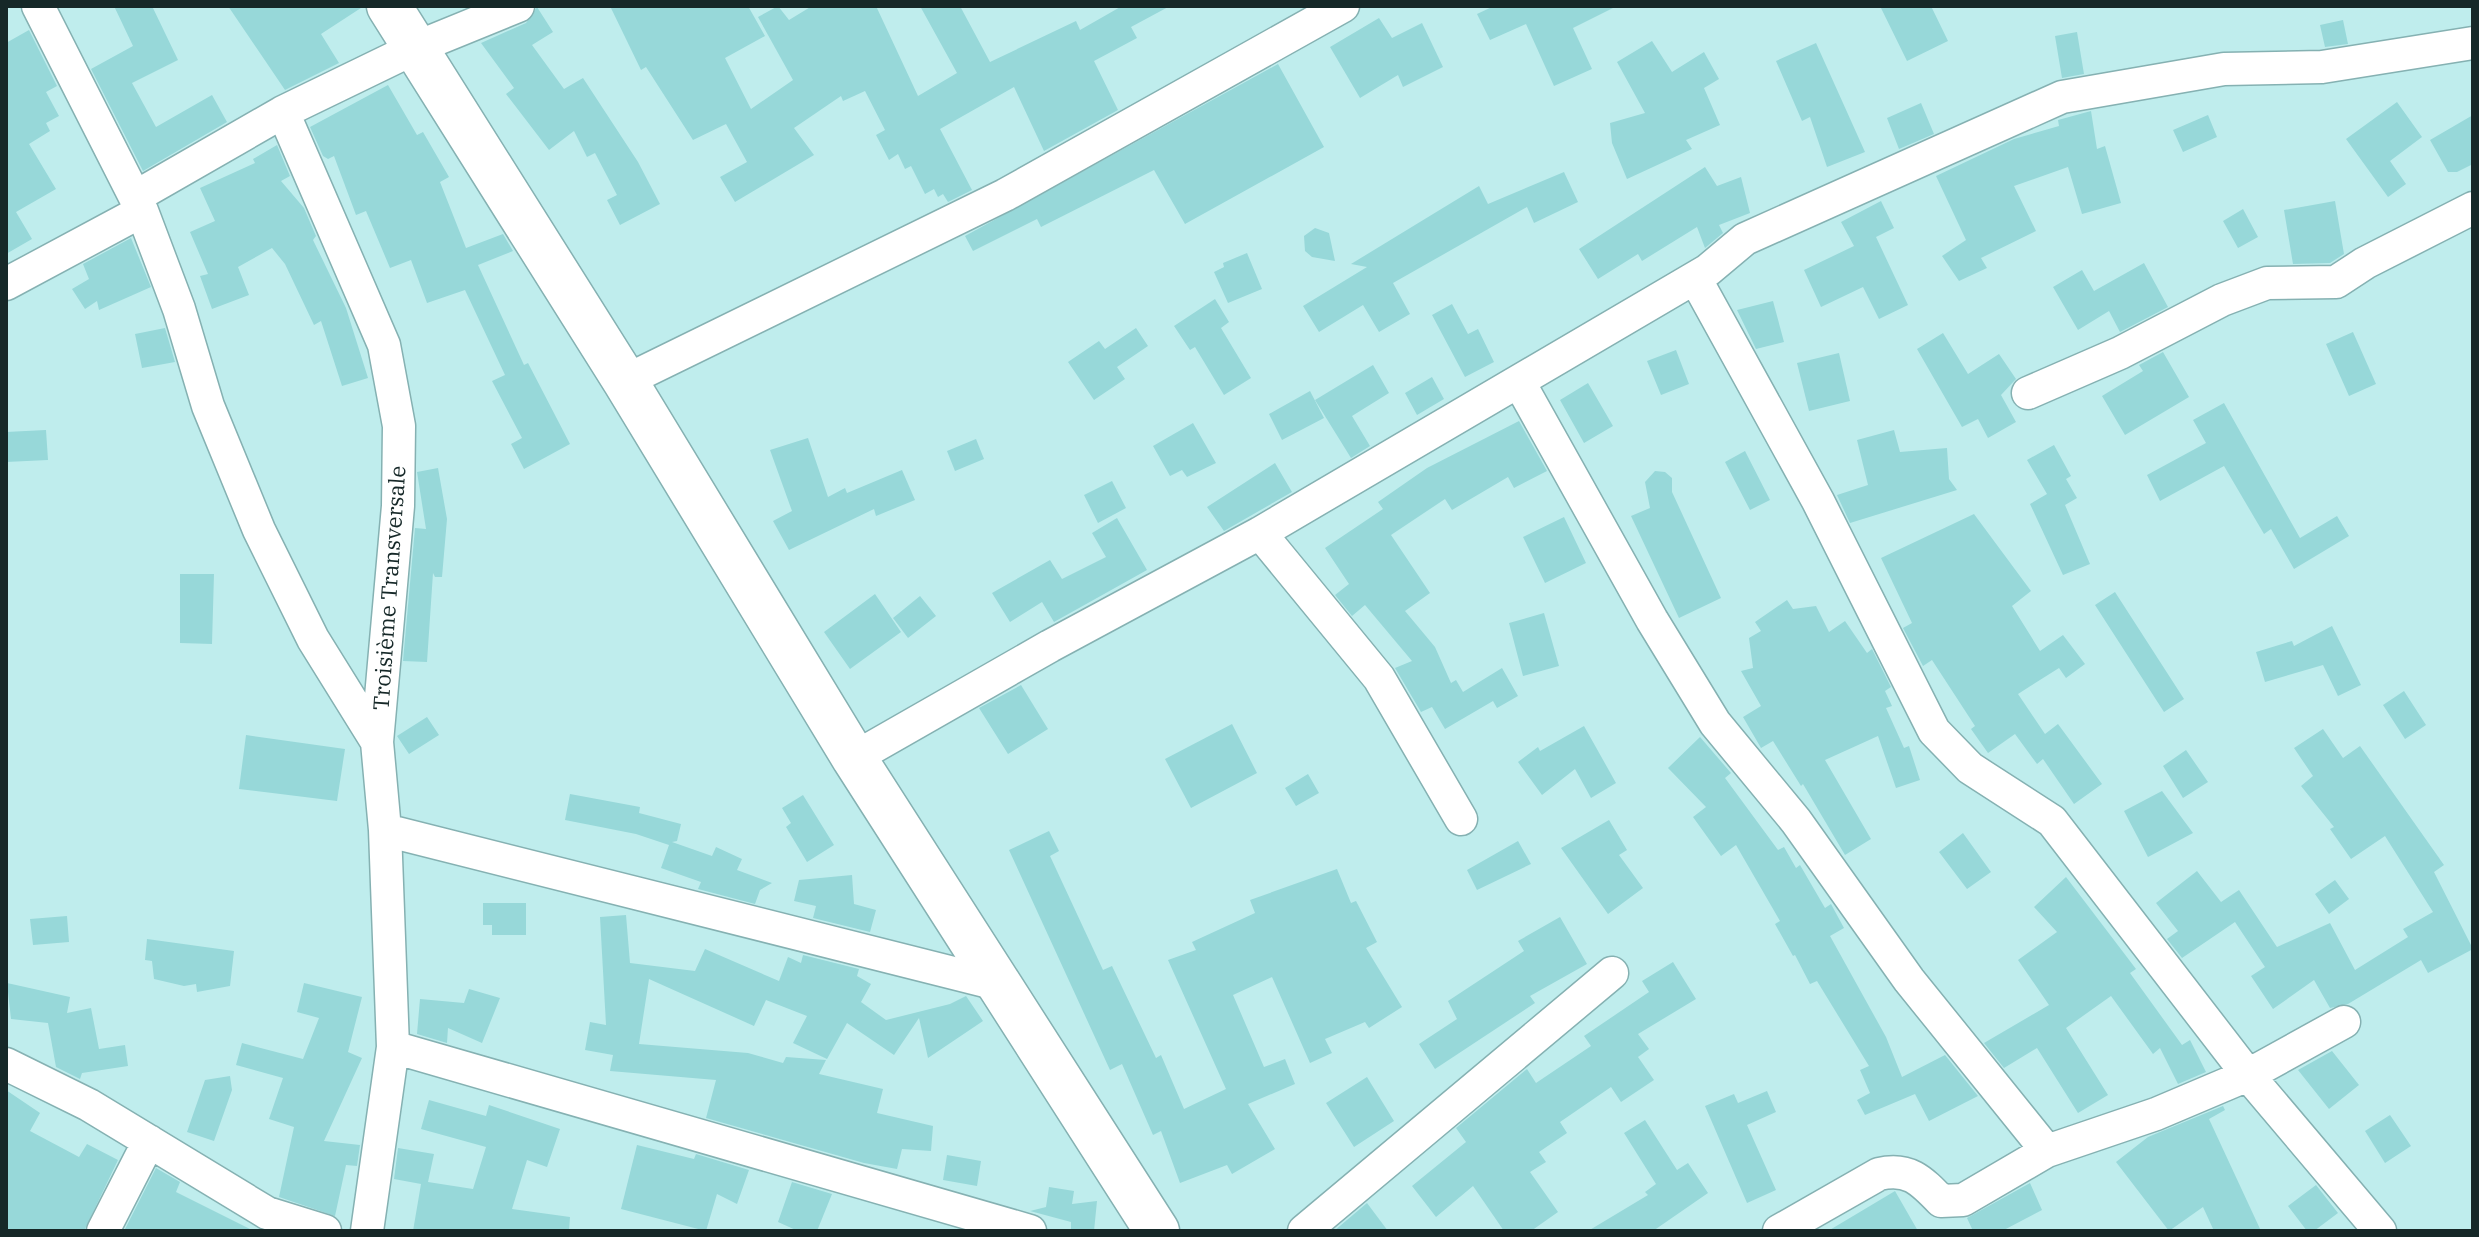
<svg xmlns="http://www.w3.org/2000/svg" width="2479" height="1237" font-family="'IBM Plex Serif',serif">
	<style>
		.building { fill: #97d8d9 }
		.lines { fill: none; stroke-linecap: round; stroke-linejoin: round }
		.street-casing { stroke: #85b1b2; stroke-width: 35 }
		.secondary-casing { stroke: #85b1b2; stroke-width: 47 }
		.street { stroke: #fff; stroke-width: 32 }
		.secondary { stroke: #fff; stroke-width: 44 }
		.labels { text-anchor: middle; stroke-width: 7; stroke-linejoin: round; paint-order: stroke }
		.street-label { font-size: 22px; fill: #162828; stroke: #fff }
	</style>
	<rect width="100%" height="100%" fill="#bfeded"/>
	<!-- building -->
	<path class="building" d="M114,6h38l26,54 -46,23 24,44 56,-32 15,27 -84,49 -52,-102 42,-23z
		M228,6h136l-43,28 18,29 -54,27z
		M610,6h138l17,30 -40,22 26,51 42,-29 -35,-63 20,-11 11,14 23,-14h64l42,90 39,-23 -37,-67h40l30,56 86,-41 4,9 42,-24h48l-39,21 6,11 -43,23 24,49 -74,41 -30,-64 -74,42 32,61 -24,12 -5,-8 -5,3 -4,-8 -9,5 -14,-28 -6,3 -7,-15 -9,6 -13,-25 9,-5 -20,-39 -22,10 -2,-5 -47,32 20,27 -79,47 -15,-25 27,-15 -21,-38 -33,16 -47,-73 -5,3z
		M1494,6h123l-44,22 19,41 -38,17 -28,-62 -36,16 -13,-26z
		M1880,6h51l17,35 -41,20z
		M537,7l16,25 -21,13 32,44 19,-11 55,84 22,42 -40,21 -13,-25 10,-5 -22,-42 -8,4 -13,-26 -25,19 -43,-56 8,-6 -33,-45 45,-20z
		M1379,18l13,20 30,-15 21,44 -40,20 -5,-12 -38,23 -30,-51z
		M2343,20l5,24 -23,3 -5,-22z
		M29,30l28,56 -11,6 13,24 -13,7 4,8 -21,13 27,45 -40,23 16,27 -26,15v-211z
		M2077,32l7,42 -22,4 -7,-42z
		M1652,41l20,31 32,-20 15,27 -15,9 16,37 -34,15 6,9 -65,30 -15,-36 -2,-20 35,-10 -28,-51z
		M1816,43l49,109 -38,15 -17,-50 -8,4 -26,-60z
		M1278,64l46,83 -139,77 -31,-54 -113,57 -4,-8 -64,32 -8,-15z
		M388,85l29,50 6,-3 26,45 -9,5 26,66 37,-14 10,17 -35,14 46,100 4,-2 42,81 -46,25 -13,-25 11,-6 -30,-57 13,-6 -40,-85 -38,13 -16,-43 -21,8 -24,-57 -10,4 -22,-59 -6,3 -5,-3 -13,-29z
		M2397,102l25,35 -32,24 16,23 -18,13 -42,-58z
		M1921,103l13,31 -35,15 -12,-31z
		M2091,111l6,38 8,-3 16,57 -39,11 -14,-47 -54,19 22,45 -55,27 6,10 -28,13 -17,-25 24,-16 -30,-64 78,-37 45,-13 -1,-6z
		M2208,115l9,22 -34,15 -10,-22z
		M2473,115v49l-16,8h-9l-18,-32z
		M277,145l13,31 -9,5 23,27 12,28 -3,4 33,68 22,70 -26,8 -21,-65 -7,4 -29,-61 -13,-16 -34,19 11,28 -37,14 -12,-33 8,-2 -18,-42 25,-11 -15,-33 55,-25 -2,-4z
		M1705,167l12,19 24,-9 9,36 -31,12 4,8 -18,15 -8,-21 -55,34 -4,-7 -40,25 -19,-30z
		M1564,172l14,30 -44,21 -7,-16 -134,76 17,31 -31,18 -16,-27 -44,27 -16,-26 64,-39 -16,-3 128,-78 9,18z
		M1881,201l13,27 -18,9 32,68 -29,14 -16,-32 -42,20 -17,-37 50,-24 -13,-24z
		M2335,201l9,53 -14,9 -37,1 -9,-54z
		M2243,209l15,28 -20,11 -15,-27z
		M1315,228l14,5 6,28 -23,-4 -7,-6 -1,-15z
		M131,238l20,49 -52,23 -2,-9 -12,8 -13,-20 17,-10 -6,-15z
		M1247,253l15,36 -34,14 -14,-31 10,-5 -1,-4z
		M2144,263l24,44 -48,25 -11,-21 -31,19 -25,-43 29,-17 12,21z
		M1215,299l14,23 -8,6 30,50 -27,17 -29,-48 -5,3 -16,-24z
		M1773,301l11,41 -28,7 -19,-39z
		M1452,304l16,30 10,-5 16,33 -29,15 -33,-62z
		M165,328l10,34 -33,6 -7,-34z
		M1136,328l12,18 -31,21 8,12 -31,21 -26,-38 31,-21 6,8z
		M2353,332l23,52 -27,12 -23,-52z
		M1943,333l25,41 31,-20 17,25 -15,16 15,27 -28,16 -10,-19 -16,8 -45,-78z
		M1676,350l13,34 -28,11 -14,-34z
		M2163,352l26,45 -64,38 -23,-39 41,-25 -4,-6z
		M1839,353l11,48 -41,10 -12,-48z
		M1373,365l16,28 -37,23 18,30 -19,12 -36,-58z
		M1432,377l12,22 -27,16 -12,-22z
		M1588,383l25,43 -29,17 -24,-43z
		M1310,391l14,27 -42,22 -13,-26z
		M2224,403l76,135 37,-22 12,20 -55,33 -23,-40 -7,5 -40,-68 -64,35 -13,-26 59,-32 -13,-23z
		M1519,421l28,50 -33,17 -6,-11 -56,33 -7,-11 -54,36 39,58 -25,18 30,36 16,36 5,-3 7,12 39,-24 16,28 -21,12 -4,-7 -48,28 -13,-22 -11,5 -26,-44 17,-7 -47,-56 -13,11 -17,-21 14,-11 -24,-36 58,-39 -5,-7 49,-34z
		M1193,423l23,40 -29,14 -5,-7 -12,6 -17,-30z
		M46,430l2,30 -42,2v-30z
		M1894,430l6,22 47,-4 2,31 8,11 -107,33 -13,-28 31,-10 -11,-45z
		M808,438l20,59 17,-9 2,5 55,-23 13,30 -39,16 -2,-7 -85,41 -16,-29 19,-10 -22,-61z
		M976,439l8,20 -29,12 -8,-20z
		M2054,445l17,31 -5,3 11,19 -12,7 25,59 -27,11 -33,-71 17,-10 -20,-34z
		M1745,451l25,49 -20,10 -25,-48z
		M1275,463l17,29 -68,39 -17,-24z
		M438,468l9,51 -5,58h-7l-2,-4 -6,89 -24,-1 12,-133 11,1 -9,-57z
		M1655,471l10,1 7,6v14l49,106 -42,20 -48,-102 19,-8 -5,-26z
		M1112,481l14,27 -28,15 -14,-28z
		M1974,514l57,77 -19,15 28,45 23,-16 22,29 -19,14 -7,-10 -41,26 27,40 13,-10 44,60 -28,20 -31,-45 -6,5 -22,-30 -27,19 -17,-24 4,-3 -43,-66 -9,6 -20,-38 9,-5 -31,-65z
		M1564,517l22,46 -41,20 -22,-46z
		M1117,518l30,52 -93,52 -12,-20 -32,20 -18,-29 58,-33 12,19 44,-22 -14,-24z
		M180,574h34l-2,70 -32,-1z
		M2115,592l69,107 -20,13 -69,-107z
		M875,594l26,38 -51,37 -26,-37z
		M920,596l16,20 -28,22 -15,-20z
		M1787,600l6,9 23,-3 13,26 16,-11 22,32 5,-4 19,38 -6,4 7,15 -6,2 18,40 5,-2 11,34 -24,8 -18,-52 -53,24 46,79 -26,16 -42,-71 -2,2 -28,-45 -12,7 -18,-31 18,-11 -20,-35 12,-3 -4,-30 12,-7 -6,-9z
		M1544,613l15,53 -36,10 -14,-53z
		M2332,626l29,59 -23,11 -15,-31 -58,17 -9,-30 36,-11 2,5z
		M1021,685l27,44 -40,25 -29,-46z
		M2404,691l22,34 -21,14 -22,-34z
		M427,717l12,18 -30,19 -12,-18z
		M1232,724l25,49 -66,35 -26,-49z
		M1584,726l32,57 -25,15 -16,-29 -33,26 -24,-33 20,-15 2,4z
		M2323,729l20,29 17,-12 84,119 -10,7 39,77 -45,24 -7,-13 -73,44 -18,4 -16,-28 -41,29 -22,-33 14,-9 -30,-45 -53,36 -15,-19 11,-8 -22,-28 41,-32 24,31 18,-12 38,57 53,-24 25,47 53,-33 -5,-8 30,-17 -48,-76 -34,23 -21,-30 4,-2 -33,-41 12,-10 -19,-28z
		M246,735l99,14 -8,52 -98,-12z
		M1700,737l31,36 -6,5 53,72 6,-3 12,21 4,-3 25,43 6,-4 13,24 -14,8 56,101 16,40 43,-22 33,41 -49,25 -14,-27 -50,21 -8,-15 13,-7 -10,-23 9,-4 -52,-85 -7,3 -15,-29 -2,1 -18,-32 5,-3 -44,-76 -15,11 -28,-39 13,-10 -38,-39z
		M2186,750l22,32 -25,16 -20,-32z
		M1308,774l11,19 -23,13 -11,-18z
		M2162,791l31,42 -45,24 -24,-46z
		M570,794l70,13 -1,6 42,11 -4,17 -5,1 40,14 4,-9 26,12 -5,11 35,13 -12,7 -5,14 -57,-15 3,-7 -40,-14 8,-23 -33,-11 -71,-14z
		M803,795l31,50 -27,17 -21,-35 5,-4 -9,-15z
		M1609,820l18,30 -8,5 24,33 -35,26 -47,-66z
		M1049,831l10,20 -9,5 53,114 9,-4 44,92 5,-3 23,54 42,-20 -58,-129 28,-10 -4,-8 63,-29 -5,-13 87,-31 14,34 5,-2 21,41 -11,6 36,59 -33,21 -4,-6 -40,17 7,14 -22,10 -38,-86 -39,18 31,72 21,-8 10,25 -47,20 27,45 -43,25 -5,-9 -47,18 -19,-52 -8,4 -31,-71 -12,6 -101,-220z
		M1963,833l28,39 -24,17 -28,-37z
		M1518,841l13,23 -54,26 -10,-20z
		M852,875l2,29 22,6 -6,22 -57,-14 3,-12 -22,-5 5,-21z
		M2066,877l70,92 -6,4 52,72 8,-5 16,32 -28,12 -18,-36 -7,6 -42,-58 -45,32 42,67 -30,18 -41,-65 -33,20 -20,-25 65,-38 -31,-45 39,-28 -23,-25z
		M2335,880l14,19 -20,15 -14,-20z
		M483,903h43v32h-34v-10h-9z
		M626,915l4,48 65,8 10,-22 74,32 9,-24 13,6 2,-8 56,14 -2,7 14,8 -10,18 25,18 64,-16 16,-8 17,25 -55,37 -9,-40 -25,37 -47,-32 -20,36 -34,-16 14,-27 -41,-16 -12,26 -105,-47 -10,65 109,9 35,10 3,-6 40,3 -7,14 64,15 -6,24 56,13 -2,25 -29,-2 -5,20 -33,-6 -158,-45 10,-38 -106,-9 3,-16 -28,-5 5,-28 16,3 -6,-108z
		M67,916l2,26 -36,3 -3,-26z
		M1560,917l27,47 -57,32 5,7 -100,66 -16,-25 38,-25 -9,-18 76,-50 -6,-10z
		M147,939l87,12 -4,35 -33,6 -1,-8 -12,2 -30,-7 -2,-18 -7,-1z
		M1673,962l23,37 -58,35 11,15 -11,8 16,23 -33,22 -10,-15 -51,35 7,11 -28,19 7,10 -16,10 28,40 -27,19h-27l-31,-45 -37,31 -24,-31 54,-44 -10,-14 71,-59 9,14 55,-37 -7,-10 65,-44 -7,-11z
		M7,983l63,14 -3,16 24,-5 8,41 26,-4 3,21 -46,7 -2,6 -24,-12 -8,-44 -37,-4z
		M304,983l58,14 -14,55 14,6 -38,83 36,4 -3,21 -11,-1 -11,51 -56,-19 15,-70 -25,-8 14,-41 -47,-13 6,-22 61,16 16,-41 -22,-6z
		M469,989l31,9 -18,45 -34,-15 -1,15 -30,-9 3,-35 44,4z
		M2332,1051l27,34 -30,24 -31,-39z
		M230,1076l2,14 -18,51 -27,-9 18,-52z
		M1367,1077l27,44 -40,26 -28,-44z
		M6,1090l34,23 -10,18 49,26 8,-13 31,16 -34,71h-78z
		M1767,1091l9,21 -29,13 29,65 -29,13 -42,-97 29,-12 4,9z
		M429,1100l57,16 3,-11 71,24 -13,38 -20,-7 -15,49 58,8 -1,14h-156l8,-47 -27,-5 4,-31 36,6 -6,28 45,7 13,-42 -65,-18z
		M2223,1106l2,4 -16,9 52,112h-47l-11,-24 -34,24 -53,-69 32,-25z
		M2390,1115l21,31 -26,17 -20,-32z
		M1645,1120l32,50 11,-7 20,30 -55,38h-65l60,-36 -3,-3 11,-8 -32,-51z
		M637,1145l57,14 2,-5 53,16 -12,34 -20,-10 -11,37 -85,-22z
		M947,1155l34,6 -4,25 -34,-6z
		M156,1168l24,14 -4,10 78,39h-130z
		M792,1182l40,12 -15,37h-19l-20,-9z
		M2030,1183l12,27 -40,21h-29l-6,-13z
		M2316,1185l22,28 -24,18h-7l-19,-25z
		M1049,1187l25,4 -2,13 25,-3 -3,30h-23v-9l-41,-11 16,-4z
		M1895,1191l23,40h-90z
		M1367,1203l21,28h-54z"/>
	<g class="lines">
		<!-- street casing -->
		<g class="street-casing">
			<path id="street" d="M38,6l104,205 37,98 29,97 51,124 54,109 64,103
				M283,112l101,233 15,81 -1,80 -21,236 8,88 8,217 -26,184
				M135,197l148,-85 132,-64 103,-42
				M1695,278l123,223 116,230 36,37 82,53 196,254 132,156
				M6,284l136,-73
				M625,381l380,-186 338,-189
				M1519,382l133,238 63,103 81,98 113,159 138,171
				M2028,393l92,-40 102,-53 45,-17 69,-1 29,-19 108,-55
				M1260,533l119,145 82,141
				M854,758l196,-112 210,-113 448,-263 37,-31 317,-142 162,-28 98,-2 151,-24
				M385,830l616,155
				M393,1047l637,184
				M6,1064l83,41 178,108 58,18
				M103,1231l46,-90
				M1304,1231l308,-258
				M1779,1231l100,-57c29,-7 42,6 62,27l22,-1 84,-49 109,-37 92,-39 96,-53"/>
		</g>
		<!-- secondary casing -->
		<g class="secondary-casing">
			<path id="secondary" d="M389,6l236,375 229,377 303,473"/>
		</g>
		<!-- street -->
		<use href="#street" class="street"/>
		<!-- secondary -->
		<use href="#secondary" class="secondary"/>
	</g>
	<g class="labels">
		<!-- street labels -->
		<g class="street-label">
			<text transform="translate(389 588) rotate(-86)" y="8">Troisième Transversale</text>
		</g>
	</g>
	<!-- border -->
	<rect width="2479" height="1237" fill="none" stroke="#162828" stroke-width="16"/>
</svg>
